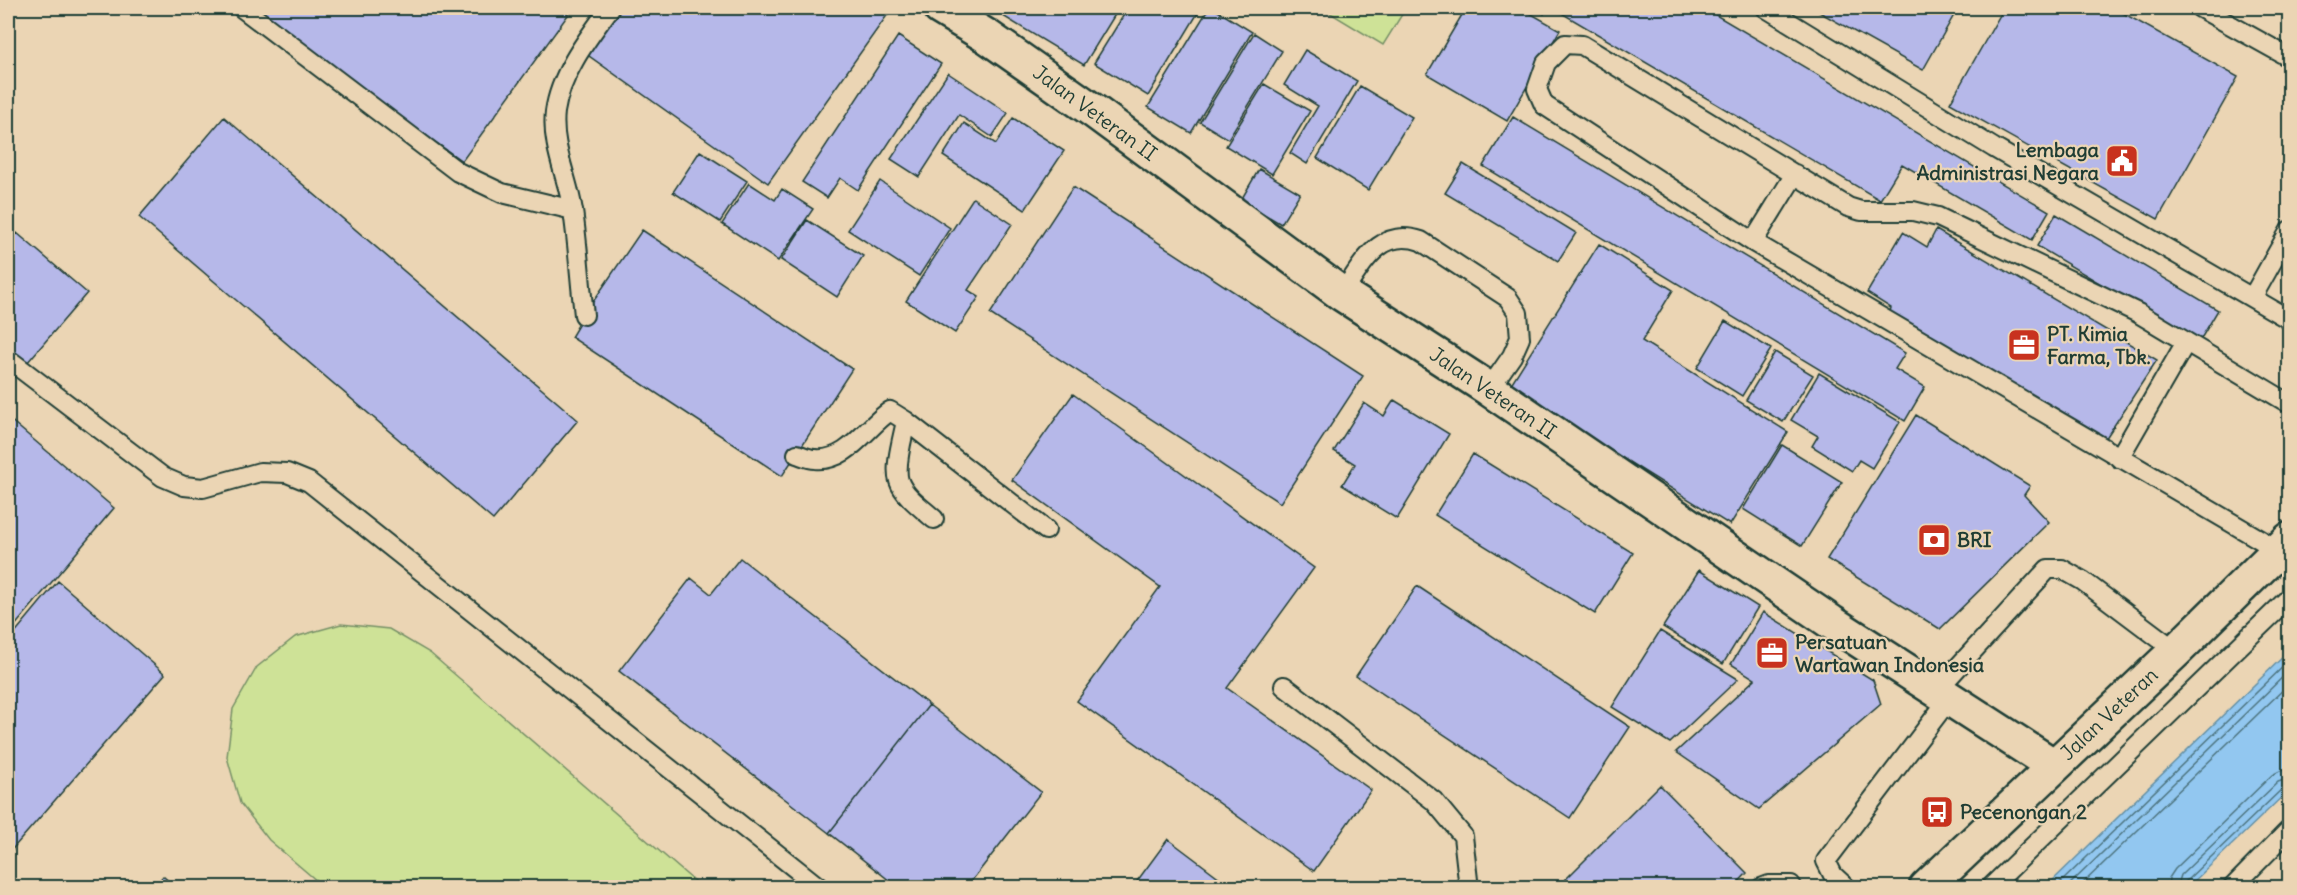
<svg xmlns="http://www.w3.org/2000/svg" width="2297" height="895" font-family="Delius,sans-serif">
	<style>
		.green { fill: #cee297; stroke: #769066; stroke-width: 1.5 }
		.water { fill: #92c7f0; stroke: #6490a5; stroke-width: 1.5 }
		.lines { fill: none; stroke-linecap: round; stroke-linejoin: round }
		.shore { stroke: #4d747f; stroke-width: 1.5 }
		.building { fill: #b6b8e9; stroke: #1f3d34; stroke-width: 1.5 }
		.lane-casing { stroke: #1f3d34; stroke-width: 22 }
		.street-casing { stroke: #1f3d34; stroke-width: 38 }
		.secondary-casing { stroke: #1f3d34; stroke-width: 38 }
		.lane { stroke: #ebd5b4; stroke-width: 18 }
		.street { stroke: #ebd5b4; stroke-width: 33 }
		.secondary { stroke: #ebd5b4; stroke-width: 33 }
		.labels { text-anchor: middle; stroke-width: 4.5; stroke-linejoin: round; paint-order: stroke }
		.street-label { font-size: 20px; fill: #1f3d34; stroke: #ebd5b4 }
		.poi-label { font-size: 20px; font-weight: bold; fill: #1f3d34; stroke: #ebd5b4; text-anchor: start }
	</style>
	<rect width="100%" height="100%" fill="#ebd5b4"/>
	<filter id="ink" filterUnits="userSpaceOnUse"><feTurbulence type="fractalNoise" baseFrequency=".0167" numOctaves="2"/><feDisplacementMap in="SourceGraphic" scale="12" xChannelSelector="R" yChannelSelector="G"/><feConvolveMatrix kernelMatrix="1 2 1 2 8 2 1 2 1" color-interpolation-filters="sRGB"/></filter>
	<g filter="url(#ink)">
		<!-- green -->
		<path class="green" d="M1322,8h84l-23,37z
			M341,624l48,5 41,24 271,234h-377l-55,-47 -29,-37 -13,-46 6,-48 24,-42 38,-30z"/>
		<!-- water -->
		<path class="water" d="M2289,651v139l-101,97h-142z"/>
		<g class="lines">
			<!-- shore -->
			<path class="shore" d="M2055,888l235,-228
				M2066,888l224,-218
				M2078,888l212,-205
				M2168,888l1,-10 6,-9 97,-94 8,-4 10,-2
				M2177,888l4,-13 97,-93 12,-4
				M2184,888l2,-7 97,-93 7,-2"/>
		</g>
		<!-- building -->
		<path class="building" d="M248,8h325l-111,153z
			M613,8h265l10,6 -120,169 -186,-132z
			M1008,8h111l-35,57 -81,-49z
			M1128,8h73l-53,88 -54,-33z
			M1209,8h4l39,24 -61,101 -43,-26z
			M1466,8h55l39,22 -53,91 -80,-47z
			M1533,8h15l-4,6z
			M1553,8h151l345,203 -17,29 -130,-76 -22,36z
			M1812,8h146l-35,62z
			M2004,8h110l124,69 -80,142 -208,-116z
			M1254,33l28,18 -54,88 -28,-17z
			M898,36l43,28 -83,126 -18,-12 -13,20 -25,-16z
			M1305,50l52,31 -50,83 -17,-11 28,-47 -34,-21z
			M948,73l60,40 -16,24 -33,-22 -40,62 -28,-18z
			M1264,84l46,27 -38,63 -46,-28z
			M1360,86l52,31 -44,73 -51,-32z
			M224,117l354,303 -85,100 -354,-303z
			M1513,117l392,236 -10,16 30,18 -20,34 -422,-255z
			M1013,118l51,33 -39,59 -82,-54 21,-33 32,21z
			M700,151l47,30 -27,41 -47,-30z
			M1463,164l113,69 -18,28 -113,-68z
			M1259,169l41,24 -19,31 -40,-24z
			M880,181l70,47 -31,48 -71,-46z
			M749,183l26,17 7,-11 31,20 -35,52 -56,-37z
			M1073,187l290,189 -83,127 -290,-189z
			M973,198l39,26 -44,66 11,7 -24,36 -49,-32z
			M2056,214l162,96 -19,32 -162,-96z
			M807,220l56,36 -26,41 -56,-37z
			M642,230l210,139 -70,107 -211,-139 13,-22z
			M1936,230l221,130 -55,84 -213,-130 2,-6 -24,-15 36,-61 24,15z
			M17,233l70,60 -60,70 -19,-17v-103z
			M1599,244l74,46 -31,51 146,91 -58,93 -221,-138z
			M1725,321l46,28 -29,47 -45,-28z
			M1775,352l38,23 -30,47 -37,-22z
			M1819,373l81,49 -28,46 -13,-8 -7,11 -40,-25 6,-10 -27,-16z
			M1073,394l241,174 -87,120 144,102 -57,81 -237,-170 83,-114 -148,-107z
			M1394,400l55,34 -52,85 -55,-34 13,-21 -21,-13 30,-48 20,13z
			M1916,415l114,71 -6,9 25,27 -109,107 -113,-70z
			M8,418l106,90 -106,126z
			M1782,445l60,37 -40,64 -59,-37z
			M1473,454l160,99 -38,61 -160,-99z
			M740,558l189,147 -100,128 -210,-162 72,-93 20,16z
			M1699,570l59,37 -35,57 -60,-37z
			M58,581l107,93 -157,180v-213z
			M1417,586l213,141 -60,91 -214,-142z
			M1763,612l110,68 8,24 -122,105 -83,-57 79,-73 -24,-15z
			M1660,631l78,48 -68,64 -58,-36z
			M929,705l112,87 -75,96h-67l-70,-55z
			M1660,785l87,88 -14,15h-176z
			M1168,839l65,49h-101z
			M163,876l13,12h-23z"/>
		<g class="lines">
			<!-- lane casing -->
			<g class="lane-casing">
				<path id="lane" d="M242,8l216,164 44,21 71,17
					M1766,8l228,140 296,172
					M2200,8l90,50
					M1753,242l42,-68
					M1342,294c21,-30 37,-67 79,-53l87,57 10,15 2,25 -8,18 -23,33
					M2252,298l38,-68
					M584,315c-4,-34 -6,-70 -11,-104 -5,-33 -22,-66 -18,-99 5,-38 33,-74 55,-104
					M8,359l155,118 21,9 19,2 57,-16 27,1 22,9 511,406
					M906,421c-3,16 -12,45 -7,60 5,15 24,28 35,38
					M797,454c6,2 12,5 18,5 33,3 51,-32 75,-48l16,10 140,109
					M2119,458l67,-116
					M2278,550l-525,-308 -209,-137 -7,-16 9,-26 19,-19 17,1 266,162 13,4h52l25,6 200,96 152,91
					M1284,686l150,115 29,35 5,44 -2,8
					M1936,691l112,-122h14l21,12 93,70
					M1761,888l8,-3h22l2,3
					M1847,888l-14,-13 -7,-14 123,-162
					M1990,888l300,-291
					M2232,888l58,-59"/>
			</g>
			<!-- street casing -->
			<g class="street-casing">
				<path id="street" d="M940,8l48,29 107,75 247,182 147,95 342,233 223,144"/>
			</g>
			<!-- secondary casing -->
			<g class="secondary-casing">
				<path id="secondary" d="M1926,888l250,-237 114,-112"/>
			</g>
			<!-- lane -->
			<use href="#lane" class="lane"/>
			<!-- street -->
			<use href="#street" class="street"/>
			<!-- secondary -->
			<use href="#secondary" class="secondary"/>
		</g>
	</g>
	<!-- icons -->
	<defs>
		<g id="civic-square" transform="scale(1.725)"><rect x="-9" y="-9" width="18" height="18" rx="4" fill="#c8321e" stroke="#ebd5b4"/><path d="M-.6-6.5H3V-4.5H.6V-3L4-1V1h2V6H-6V1h2V-1L-.6-3ZM-1.2 2.5V6h2.4V2.5Z" fill="#fff"/></g>
		<g id="office-square" transform="scale(1.725)"><rect x="-9" y="-9" width="18" height="18" rx="4" fill="#c8321e" stroke="#ebd5b4"/><path d="M-6-3h4V-5.5h4V-3h4V5H-6ZM-1-4.5V-3h2v-1.5ZM-6 0V1H6V0Z" fill="#fff"/></g>
		<g id="bank-square" transform="scale(1.725)"><rect x="-9" y="-9" width="18" height="18" rx="4" fill="#c8321e" stroke="#ebd5b4"/><path d="M-6-4H6V4H-6ZM0-2.3a2.3 2.3 0 1 0 0 4.6a2.3 2.3 0 1 0 0-4.6Z" fill="#fff"/></g>
		<g id="bus-square" transform="scale(1.725)"><rect x="-9" y="-9" width="18" height="18" rx="4" fill="#c8321e" stroke="#ebd5b4"/><path d="M-5-6H5V4H4V6H2V4H-2V6H-4V4H-5ZM-3.5-4V0h7V-4ZM-3.5 1.2v1.5H-2V1.2ZM2 1.2v1.5H3.5V1.2Z" fill="#fff"/></g>
	</defs>
	<g fill-rule="evenodd">
		<use href="#civic-square" x="2122" y="161"/>
		<use href="#office-square" x="2024" y="345"/>
		<use href="#bank-square" x="1934" y="540"/>
		<use href="#office-square" x="1772" y="653"/>
		<use href="#bus-square" x="1937" y="812"/>
	</g>
	<g class="labels">
		<!-- street labels -->
		<g class="street-label">
			<text transform="translate(1095 113) rotate(36)" y="7">Jalan Veteran II</text>
			<text transform="translate(1493 393) rotate(34)" y="7">Jalan Veteran II</text>
			<text transform="translate(2109 714) rotate(-43)" y="7">Jalan Veteran</text>
		</g>
		<!-- poi labels -->
		<g class="poi-label">
			<text x="2099" y="157" text-anchor="end">Lembaga<tspan x="2099" dy="23">Administrasi Negara</tspan></text>
			<text x="2047" y="341">PT. Kimia<tspan x="2047" dy="23">Farma, Tbk.</tspan></text>
			<text x="1957" y="547">BRI</text>
			<text x="1795" y="649">Persatuan<tspan x="1795" dy="23">Wartawan Indonesia</tspan></text>
			<text x="1960" y="819">Pecenongan 2</text>
		</g>
	</g>
	<!-- margin -->
	<rect width="2297" height="895" fill="none" stroke="#ebd5b4" stroke-width="30"/>
	<rect x="15" y="15" width="2267" height="865" fill="none" stroke="#1f3d34" stroke-width="2" filter="url(#ink)"/>
</svg>
